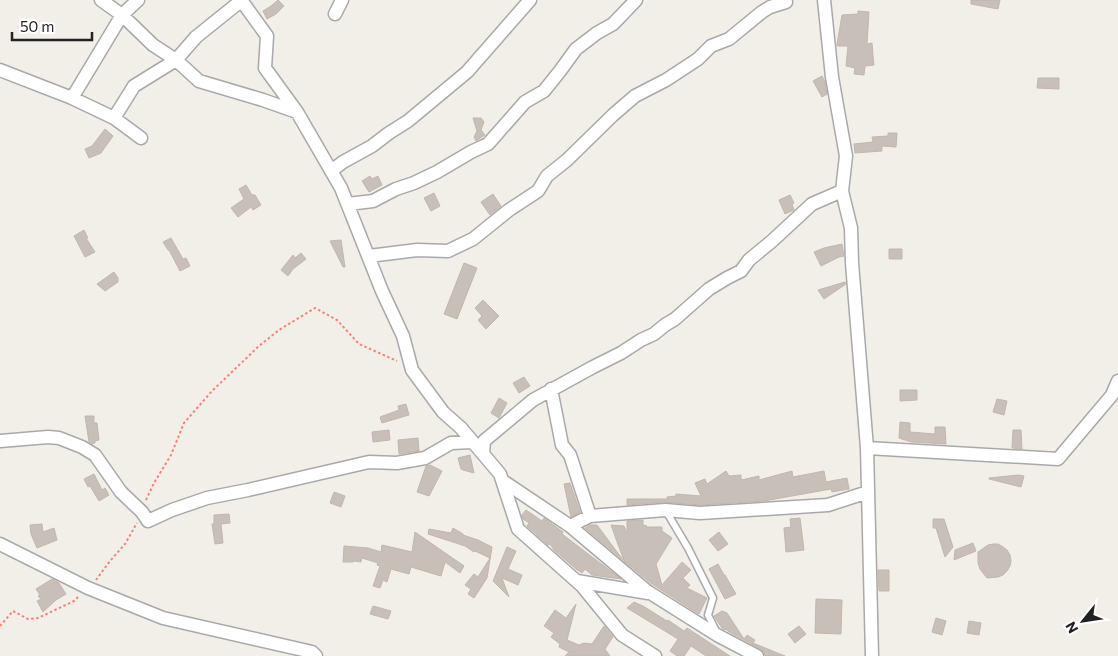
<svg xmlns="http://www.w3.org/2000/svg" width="1118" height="656" font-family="Commissioner,sans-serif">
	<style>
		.building { fill: #c7bfb8; stroke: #c4b6ab }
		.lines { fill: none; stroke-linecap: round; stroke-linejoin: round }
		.service-casing { stroke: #a9a9a9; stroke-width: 9 }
		.minor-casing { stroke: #a9a9a9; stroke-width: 15 }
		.path { stroke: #fa8072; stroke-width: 2; stroke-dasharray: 2.5 2.5; stroke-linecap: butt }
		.service { stroke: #fff; stroke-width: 6 }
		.minor { stroke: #fff; stroke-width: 12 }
	</style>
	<rect width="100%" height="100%" fill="#f2efe9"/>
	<!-- building -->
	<path class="building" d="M278,0l6,6 -8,8 -9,5 -4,-8 8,-5z
		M971,0h29l-2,9 -27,-5z
		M858,11l11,1 -2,32 5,-1 1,13 1,9 -9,1 -1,9 -10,-1 1,-6 -9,-2 2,-20h-11v-2l5,-29 16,-1z
		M822,76l3,6 2,12 -5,3 -9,-16z
		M1038,78h21v11l-22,-1z
		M473,118h8l3,4 -3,8 4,5 -9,6 -2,-4 3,-6z
		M105,129l8,7 -12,17 -12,5 -4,-9 7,-3z
		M888,133h9l-1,14 -14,-1v5l-27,2 -1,-9 19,-2 -1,-5 16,-1z
		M370,176l2,3 6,-3 4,9 -13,7 -7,-11z
		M246,185l6,10h3l6,10 -8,5 -2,-3 -13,10 -7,-9 13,-9 -5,-10z
		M434,193l6,13 -9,5 -7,-13z
		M493,194l8,12 -11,9 -9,-13z
		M790,195l4,8 -2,1 2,6 -9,4 -6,-14z
		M84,230l4,8h-2l9,14 -10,5 -11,-21z
		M171,238l12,21 3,-1 4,8 -10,5 -11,-21h-1l-5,-8z
		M341,240l4,27h-2l-13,-26z
		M842,244l2,12 -5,1 -18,9 -7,-14 10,-4z
		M889,249h13v10h-13z
		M301,253l5,6 -13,10 -5,7 -7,-6 12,-15 2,3z
		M464,263l13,5 -20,51 -13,-5z
		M114,272l4,6v4l-13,9 -8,-7z
		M845,282l1,2 -22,15 -6,-9z
		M483,300l16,16 -13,13 -8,-9 4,-4 -7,-8z
		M524,377l6,9 -11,7 -6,-10z
		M900,390h17v10l-17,1z
		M499,398l8,5 -8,15 -8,-5z
		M997,399l10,2 -3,14 -11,-3z
		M406,404l3,11 -27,8 -2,-6 19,-7 -1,-4z
		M85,416h9v7h3l2,17 -4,1v2l-3,1 -3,-2z
		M900,422l10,1v9l25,2v-7h10l1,17 -35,-2 -12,-4z
		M389,430l1,10 -17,2 -1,-10z
		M1013,430h8l1,19 -10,-1z
		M418,438l1,13 -20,3 -1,-14z
		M470,455l4,18 -11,-3 -2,-1 -3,-11z
		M430,465l12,6 -13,25 -12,-4 8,-23 1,-3z
		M726,471l3,5 12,-1v5l18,-4v4l33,-9 1,6 31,-6 2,11 21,-4 2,11 -17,3 -1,-3 -67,12 -64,4 -36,-3 -37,3v-6h40v-2l9,-1v-2l25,2 -6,-13 10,-4 2,5z
		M94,474l8,16 3,-2 4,7 -10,6 -9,-15 -2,1 -4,-8z
		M1018,475l6,1 -3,11 -32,-8v-1z
		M570,483l10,29 -9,5 -7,-33z
		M334,492l11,4 -4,11 -11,-4z
		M526,510l16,11 2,-3 12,9 7,5 -1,2 59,45 -29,-4 -7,-6 -3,4 -6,-4 -22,-19 -4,-6 -2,1 -21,-19 2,-3 -6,-4 -1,-4z
		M229,514l1,9 -9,1 2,19 -8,1 -3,-20h2v-9z
		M800,518l4,32 -18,2 -2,-24 7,-1 -1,-8z
		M933,519h11l9,28 -8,10 -9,-29h-3z
		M643,520v5l4,1 -1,1h16v4l10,7 -16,26 6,21 20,-23 9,8 -8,8 7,7 -3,3 20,10 -8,16 -47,-30 -28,-23 -13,-36 13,1 3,8v-13z
		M42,524l1,8 11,-4 3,12 -20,8 -6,-14 -1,-9z
		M590,525h7l26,35 -38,-32z
		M453,528l10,6v1l15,5 14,7 -5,31 -13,20 -6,-4 3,-5 -6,-4 9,-11 4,3 12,-19 -15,-7 -1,1 -9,-6 -37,-12 1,-5 22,4z
		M415,532l49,34 -4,7 -15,-11 -4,14 -30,-9 -2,7 -18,-5 -4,13 -4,-2 -3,8 -7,-2 7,-20 -3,-1 1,-2 -16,-5 -1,4 -8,-1v1h-10l1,-16 24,2 13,4 1,-7 30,7z
		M719,532l9,12 -10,7 -9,-11z
		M973,543l3,8 -22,9 1,-10z
		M993,544h5l5,3 4,3 3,5 1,6 -1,5 -3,5 -4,4 -5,2 -11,1 -7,-9 -2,-6v-11l10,-7z
		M507,547l9,4 -8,18 14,6 -4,10 -16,-7 7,19 -16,-16z
		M718,564l6,11h1l11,19 -11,5 -16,-30z
		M878,570h11v21h-10z
		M52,579l7,4 7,11 -10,6 -13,12 -6,-11 4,-2 -3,-3 2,-1 -4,-6z
		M816,599l26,1 -1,34 -26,-1z
		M634,602l9,4 24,15 1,-1 16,11 3,-3 43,28h-24l-15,-10 -7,10h-7l-7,-5 8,-12 -51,-31z
		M576,604l-9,36 12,5 5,-2 8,1 12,-18 9,11 -8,12 5,7h-45l4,-4 -10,-5 1,-3 -9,-7 3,-4 -10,-7 11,-16 11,8z
		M373,606l18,5 -3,8 -18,-5z
		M722,611l5,2 17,26 3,-4 8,5 -2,3 32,13h-20l-1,-4 -3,-3 -33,-18 -2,-2 -1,1 -3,-2 -8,-12z
		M936,618l10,3 -4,14 -10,-3z
		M969,621l12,2 -2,12 -12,-2z
		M799,626l7,8 -11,9 -7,-9z"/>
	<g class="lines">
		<!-- service casing -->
		<g class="service-casing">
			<path id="service" d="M666,511l22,37 25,50 -5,17 8,16"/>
		</g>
		<!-- minor casing -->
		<g class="minor-casing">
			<path id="minor" d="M101,0l21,15 31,30 23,15 23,21 64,19 34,12 44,76 41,103 21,45 9,34 31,42 18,16 39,46 18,55 64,57 40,49 33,21
				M241,0l26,36 -2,32 32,44
				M824,0l8,77 14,79 -4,35 9,37 1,35 15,185
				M335,14l7,-14
				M0,70l72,28 42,20 27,20
				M72,98l50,-83 16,-15
				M114,118l20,-32 42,-26 20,-23 46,-37
				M331,171l12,-9 29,-16 17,-13 19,-12 59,-49 63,-72
				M348,204l25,-3 23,-12 18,-6 23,-11 34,-20 17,-8 37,-42 19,-11 16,-20 16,-22 21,-16 16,-9 23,-24
				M369,256l48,-6 31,1 25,-12 36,-29 29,-19 9,-15 20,-16 46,-45 22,-19 31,-16 32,-21 13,-13 18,-7 33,-27 8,-5 16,-5
				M551,389l11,56 8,10 20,61
				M0,441l48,-4 11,1 23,9 13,8 26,37 21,20 6,9 24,-11 35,-12 41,-8 121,-28 28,1 28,-5 26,-15 21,-1
				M483,454l1,-13 49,-41 60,-33 28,-14 20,-13 13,-6 11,-9 10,-6 34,-30 18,-11 14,-7 8,-11 23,-19 40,-37 30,-13
				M503,481l67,45 77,65 70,44 40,21
				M570,526l20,-10 75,-6 35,3 128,-8 40,-13
				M0,544l88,44 75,30 149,34 4,4
				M577,581l71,12
				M872,656l-5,-208 191,11 54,-64 6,-14"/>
		</g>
		<!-- path -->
		<path class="path" d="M146,500l8,-17 17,-28 13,-32 28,-32 47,-45 20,-16 36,-22 22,12 22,24 38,17
			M96,580l14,-19 15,-17 12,-21
			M0,626l13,-15 15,8 10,-1 36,-17 4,-4"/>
		<!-- service -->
		<use href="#service" class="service"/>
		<!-- minor -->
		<use href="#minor" class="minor"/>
	</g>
	<!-- north arrow -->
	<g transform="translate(1083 621) rotate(240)" stroke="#ffffff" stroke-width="4" paint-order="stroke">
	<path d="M0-4L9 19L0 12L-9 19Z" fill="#222222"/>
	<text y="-8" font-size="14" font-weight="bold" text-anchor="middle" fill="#222222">N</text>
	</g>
	<!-- scale -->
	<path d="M12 32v8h80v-8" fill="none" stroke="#222222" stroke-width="2.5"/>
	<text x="20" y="32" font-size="15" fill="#222222" stroke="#ffffff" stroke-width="4" paint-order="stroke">50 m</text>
</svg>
